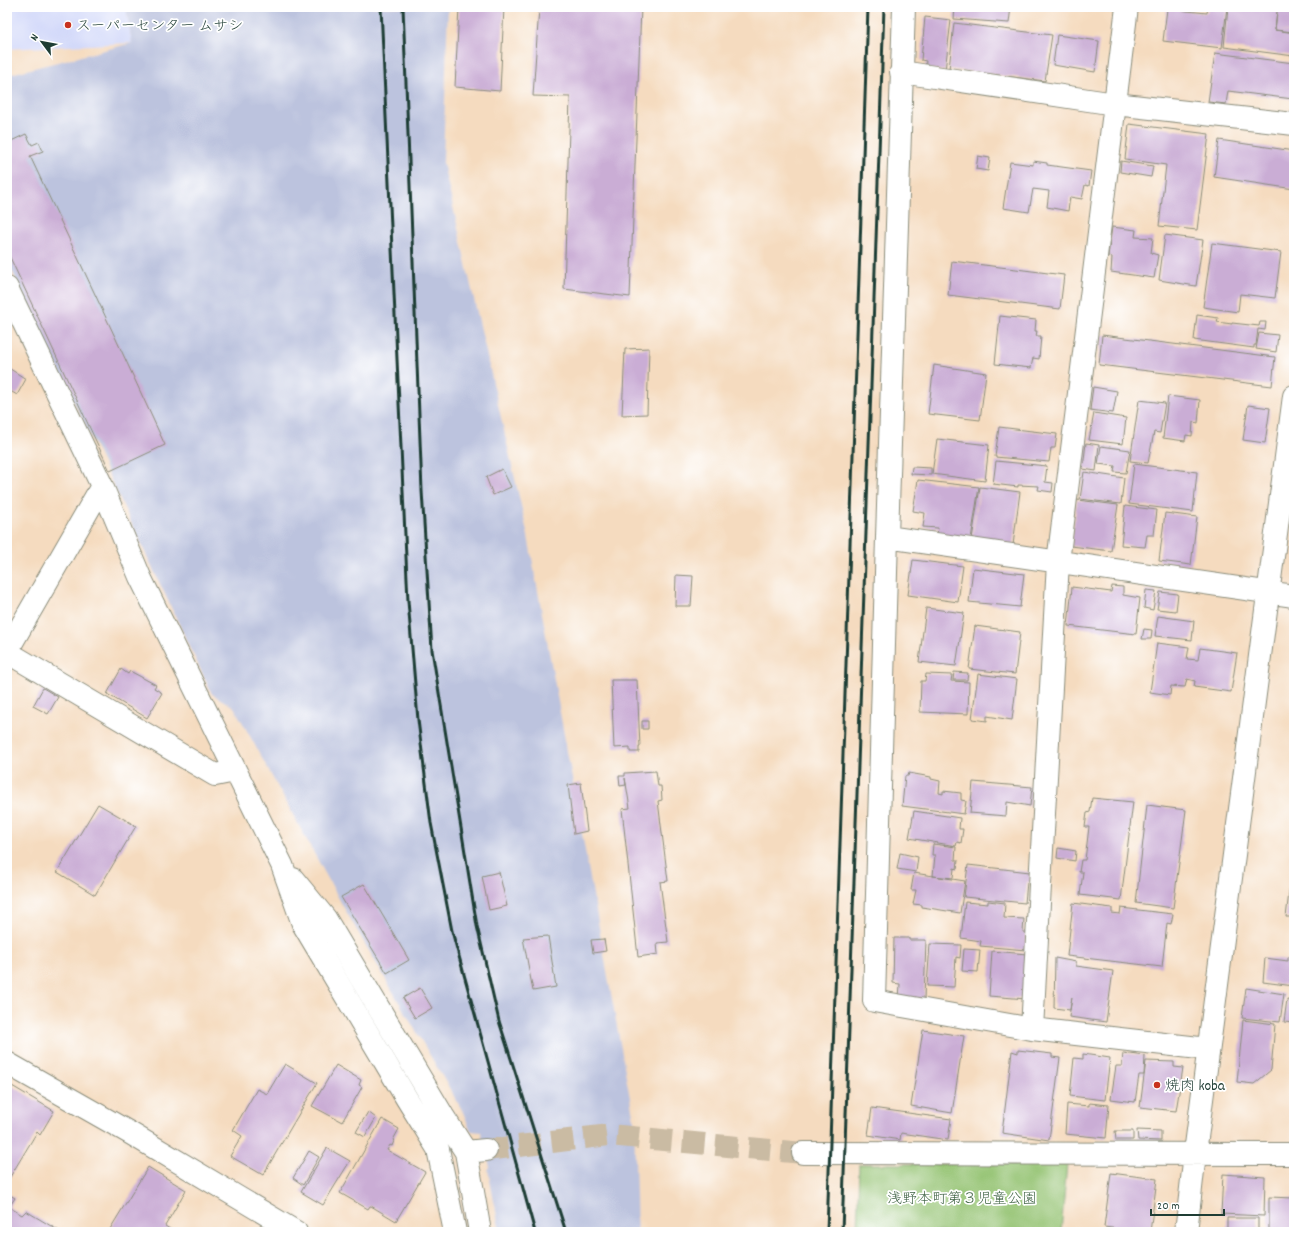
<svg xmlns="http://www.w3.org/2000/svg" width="1301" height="1239" font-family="Dekko,'Klee One',sans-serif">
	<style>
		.built { fill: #d3d9f9 }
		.industrial { fill: #bcc3de }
		.green { fill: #94c372; stroke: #5a8053 }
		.building { fill: #caadd5 }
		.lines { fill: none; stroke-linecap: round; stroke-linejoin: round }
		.minor-tunnel { stroke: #cabba3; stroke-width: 22; stroke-dasharray: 22 11; stroke-linecap: butt }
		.minor-casing { stroke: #8a8c7a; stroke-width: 24 }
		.minor { stroke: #fff; stroke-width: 22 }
		.rail { stroke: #1f3d34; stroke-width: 3 }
		.poi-dot { fill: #c8321e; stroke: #fff; stroke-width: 1.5 }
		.labels { text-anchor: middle; stroke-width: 3.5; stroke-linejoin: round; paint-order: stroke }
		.poi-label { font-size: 15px; fill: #1f3d34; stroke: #fff; text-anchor: start }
		.park-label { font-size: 15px; fill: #426547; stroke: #fff }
	</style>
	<rect width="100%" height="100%" fill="#fff"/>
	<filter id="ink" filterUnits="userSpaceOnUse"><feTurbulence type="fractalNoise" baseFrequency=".025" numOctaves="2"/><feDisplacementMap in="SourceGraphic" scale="8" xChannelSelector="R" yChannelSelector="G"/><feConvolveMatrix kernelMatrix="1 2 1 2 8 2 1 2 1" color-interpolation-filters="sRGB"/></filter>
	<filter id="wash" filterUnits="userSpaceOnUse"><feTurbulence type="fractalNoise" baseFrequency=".012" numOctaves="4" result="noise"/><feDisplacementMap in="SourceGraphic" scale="16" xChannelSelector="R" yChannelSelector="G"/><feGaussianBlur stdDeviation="0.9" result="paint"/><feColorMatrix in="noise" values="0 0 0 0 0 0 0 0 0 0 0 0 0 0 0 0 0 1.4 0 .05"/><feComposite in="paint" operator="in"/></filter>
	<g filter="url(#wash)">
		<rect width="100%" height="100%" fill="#f5dbbf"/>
		<!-- built -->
		<path class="built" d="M7,7h119l6,36 -125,6z"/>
		<!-- industrial -->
		<path class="industrial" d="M126,7h322l-5,156 85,373 106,584 3,112h-137l-12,-62 2,-3 -9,-35 -10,-1 -9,-21 -118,-202 -110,-201 -22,-13 -205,-434v-185l125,-32z"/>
		<!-- green -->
		<path class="green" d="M859,1164h208l-6,68h-204z"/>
		<g id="blocks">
			<!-- building -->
			<path class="building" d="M459,7h45l-4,84 -45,-4z
				M533,7h108l-11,290 -66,-8 6,-192 -37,-1 6,-88h-6z
				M955,7h56l-2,16 -55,-4z
				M1208,7h19l-5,41 -59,-7 4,-32 40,4z
				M1228,7h22l44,5v20l-19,-2 2,-18 -2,18 19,3v23l-70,-9z
				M925,17l26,3 -6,51 -20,-2 1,-8 -5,-1z
				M954,23l98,12 -7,46 -96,-12z
				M1057,35l42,6 -4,31 -42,-7z
				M1215,53l79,10v25l-1,11 -65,-8 -2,13 -18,-2z
				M1129,124l80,10 -12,96 -38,-4 7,-61 -41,-6z
				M26,134l6,11 7,-3 4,9 -13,5 86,183 49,106 -55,26 -103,-220v-108z
				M1219,140l75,11v38l-80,-12z
				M978,156l12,2 -2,13 -12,-2z
				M1033,161l14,2v2l44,6 -2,15 -4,-1 -3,14 -12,-2 -2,14 -21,-4 2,-16 -16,-2 -4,23 -26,-4 7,-46 23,3z
				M1121,161l32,5 -2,11 -31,-5z
				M1112,227l24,3 -1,7 18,1 -2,15 7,2 -4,23 -43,-6 1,-15 -4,-1z
				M1165,235l38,5 -7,46 -37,-6z
				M1212,243l69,9 -6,46 -35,-4 -2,18 -35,-5z
				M952,261l112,14 -4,34 -112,-14z
				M1197,315l21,3 -1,4 15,2v-1l27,3 1,-4h6l-1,8 -7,-1 -2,16h-2v3l-60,-8z
				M1000,316l36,4 -1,11h2l-1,5h5l-2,23 -6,-1 -2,10 -36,-4z
				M1259,333l19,2 -2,17 -20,-3z
				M1102,335l173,22 -3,29 -173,-21z
				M649,348l-2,66 -25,1 3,-66z
				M934,365l52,8 -6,47 -52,-6z
				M7,367l19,12 -9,16 -10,-6z
				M1093,387l24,4 -4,22 -23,-3z
				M1168,396l32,4 -2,23 -5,-1 -1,14 -6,-1 -1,6 -22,-3z
				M1139,400l26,3 -5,30 -6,-1 -6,31 -18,-2z
				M1248,405l22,3 -5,35 -22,-3z
				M1094,413l32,5 -3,26 -34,-4z
				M999,427l58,7 -2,14h-4l-2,14 -54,-5z
				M937,439l52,6 -4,36 -53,-7z
				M1086,443l13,2 -3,26 -13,-2z
				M1101,446l29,4 -4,23 -12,-1 1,-6 -17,-2z
				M996,461l51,5 -2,16 8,1 -1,9 -14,-2 1,-4 -21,-1v2l-25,-3z
				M1134,464l63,8 -4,40 -64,-8z
				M912,467l19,1v7l-20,-1z
				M502,469l9,18 -18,8 -7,-18z
				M1084,472l40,6 -3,26 -41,-5z
				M918,480l61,7 -8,52 -34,-4 1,-7 -15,-1 2,-14 -12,-2z
				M980,487l40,5 -7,53 -41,-6z
				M1077,500l41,5 -7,46 -40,-5z
				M1125,506l32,4 -3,25h-7l-2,12 -24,-2z
				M1165,513l32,4 -6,48 -32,-4z
				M913,560l50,6 -5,36 -50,-7z
				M973,568l51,6 -4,33 -51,-5z
				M676,575l17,1 -2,30h-16z
				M1112,586l11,1v8l17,3 -4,36 -68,-8 4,-39 39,5z
				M1146,590l10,1 -3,19 -9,-2z
				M1160,592l18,2 -2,17 -19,-2z
				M926,608l38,5 -8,53 -37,-4z
				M1158,616l36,5 -2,19 -37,-4z
				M975,626l45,6 -5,42 -46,-5z
				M1144,629l8,1 -1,9h-9z
				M1157,643l32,4 -2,12 11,1 2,-12 37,5 -6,39 -37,-5 1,-6 -8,-2 -2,8 -14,-1 -1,9 -20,-3z
				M121,669l7,5 2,-3 26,14 -2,3 8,5 -15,25 -40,-24z
				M954,672l14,1 -1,7h-14z
				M926,674l26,1 -1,6 18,1 -1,32 -48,-2 1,-31h4z
				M978,674l39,5 -5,41 -25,-4v5l-15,-2z
				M611,680h26l3,67h-1v5h-9v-5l-16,1z
				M43,688l15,9 -10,17 -15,-8z
				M642,721h6v8h-6z
				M656,771l2,15h3l1,14 -4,1 10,80 -8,1 8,60 -11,1 1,11 -20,3 -16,-148 8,-1 -5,-30 1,7 -6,1 -1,-10h6v-3z
				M909,773l22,4v2l9,2 -1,12 4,1v-3l18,2v7l5,1 -2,13 -62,-8 3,-30h3z
				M973,782l59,5 -2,19 -23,-4 -1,14 -36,-3z
				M581,783l6,48 -13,3 -6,-49z
				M1092,798l41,4 -12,98 -41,-5 3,-23h-4l2,-12h4l4,-33h-4l2,-14 3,-1z
				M98,804l38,22 -41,69 -38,-23z
				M1147,805l39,5 -13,98 -37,-5z
				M914,811l46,7 -1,11h4l-2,14 -4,-1 -1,4 -47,-8z
				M933,844l23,3 -1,13h3l-1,9 -3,-1 -1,10 -20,-2 2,-21h-3z
				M1058,848l18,3 -1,10 -18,-3z
				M900,853l18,4 -2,15 -19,-3z
				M1293,860h1v57h-8z
				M968,865l62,7v10h-3l-2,21 -61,-6z
				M499,872l8,34 -18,4 -7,-34z
				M914,873l51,8 -5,32 -38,-6v-2l-9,-1 3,-14h-5z
				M364,884l45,76 -22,13 -46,-76z
				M988,901l17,2 -1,15 20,1 -1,13h4l-1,18 -46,-4 1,-5 -20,-3 4,-36 23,2z
				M1073,903l39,5v5l8,1 1,-6 52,6 -2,10 -4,-1 -5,44 -95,-11z
				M548,936l8,51 -23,4 -10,-53z
				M894,938h15v2h17l-2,60 -25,-1 1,-15 -7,-1z
				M604,939l2,12 -13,2 -2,-13z
				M930,944l31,1 -1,13 -4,-1 -2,30 -27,-1z
				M964,949l16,1 -2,22 -16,-1z
				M992,951l35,3 -1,45 -37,-3z
				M1288,957h6v29l-31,-4 2,-24 23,3z
				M1055,958l21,4v4l37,5 -7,51 -37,-5 3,-20 -2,13 -16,-2z
				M420,988l12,20 -17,10 -12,-20z
				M1246,988l38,6 -4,28 -38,-4z
				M1287,999l7,1v23l-10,-1z
				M1243,1020l32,4 -4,46 -17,14 -17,-2z
				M923,1030l41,6 -12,77 -41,-7z
				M1018,1050l34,4v3l8,1 -11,82 -47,-7 10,-82 6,2z
				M1123,1053l22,3 -1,19h-5l-4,27 -24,-3 5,-33h6z
				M1083,1054l27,4 -5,42 -35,-4 4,-38 9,1z
				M1146,1061l28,1v5l9,1 -7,43 -36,-4z
				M285,1064l32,19 -54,92 -33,-19 12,-20 -9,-6 24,-41 10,5z
				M336,1065l25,15 -2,5 3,2 -20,35 -30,-16z
				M7,1083l47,28 -14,24 -3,-3 -30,50z
				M1089,1103l20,2 -3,33 -41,-4 2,-30 22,2z
				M872,1108l79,11 -3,21 -47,-7 -1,7 -32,-5z
				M368,1112l8,6 -11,19 -9,-5z
				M382,1119l17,10 -6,11 1,1 -2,5 -2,-1 -3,5 38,22 -29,49 -25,-15h-1l-2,3 -28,-16z
				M1137,1130l24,1v10l-23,-1z
				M1115,1131h18v9h-17z
				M327,1148l23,13 -27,44 -22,-13z
				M309,1151l10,6 -16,28 -10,-7z
				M148,1167l38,23 -21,36 10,6h-60l-5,-3z
				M1111,1173l46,6 -7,53h-8l-38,-5z
				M1223,1174l42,3 -1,39 -43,-2z
				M7,1193l8,5 -6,9 13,8 4,-4 35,21h-54z
				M1269,1197l25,1v34h-25z
				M1227,1218h31v14h-31z"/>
		</g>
	</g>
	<g filter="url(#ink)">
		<use href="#blocks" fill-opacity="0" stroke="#8a8c7a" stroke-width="1"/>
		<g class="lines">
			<!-- minor-tunnel -->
			<path class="minor-tunnel" d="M486,1150l123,-15 194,18"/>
			<!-- minor casing -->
			<g class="minor-casing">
				<path id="minor" d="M904,7l-17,530 -13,464 158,28 176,20
					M901,72l214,32 179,20
					M7,288l95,198 38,91 142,288 21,59 104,175 31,50 17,83
					M887,537l407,59
					M7,651l95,-165
					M7,652l208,123 20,-4
					M293,879l32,39 118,198 23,36 14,80
					M1032,1029l26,-467 69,-555
					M7,1063l123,70 166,99
					M466,1152l20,-2
					M803,1153l491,1
					M1186,1232l9,-79 99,-757"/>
			</g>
			<!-- minor -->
			<use href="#minor" class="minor"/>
			<!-- rail -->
			<path class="rail" d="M381,7l27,594 10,119 13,103 21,108 83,301
				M403,7l19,484 10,159 45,276 22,95 67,211
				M827,1232l41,-1225
				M842,1232l42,-1225"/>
		</g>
	</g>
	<!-- markers -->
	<g class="poi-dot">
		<circle cx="68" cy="25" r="4"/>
		<circle cx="1157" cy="1085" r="4"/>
	</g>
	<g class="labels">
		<!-- poi labels -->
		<g class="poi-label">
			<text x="76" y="30">スーパーセンター ムサシ</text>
			<text x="1165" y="1090">焼肉 koba</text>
		</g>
		<!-- park labels -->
		<g class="park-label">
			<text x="962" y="1203">浅野本町第３児童公園</text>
		</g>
	</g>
	<!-- margin -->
	<rect width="1301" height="1239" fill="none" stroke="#fff" stroke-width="24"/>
	<!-- north arrow -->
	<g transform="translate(42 42) rotate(302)" stroke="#ffffff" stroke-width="3" paint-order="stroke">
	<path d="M0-3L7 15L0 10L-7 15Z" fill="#1f3d34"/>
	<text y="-6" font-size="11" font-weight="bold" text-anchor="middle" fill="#1f3d34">N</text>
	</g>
	<!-- scale -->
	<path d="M1151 1209v6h73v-6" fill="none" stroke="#1f3d34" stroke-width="2"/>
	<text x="1157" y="1209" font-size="12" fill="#1f3d34" stroke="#ffffff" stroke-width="3" paint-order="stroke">20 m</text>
</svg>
